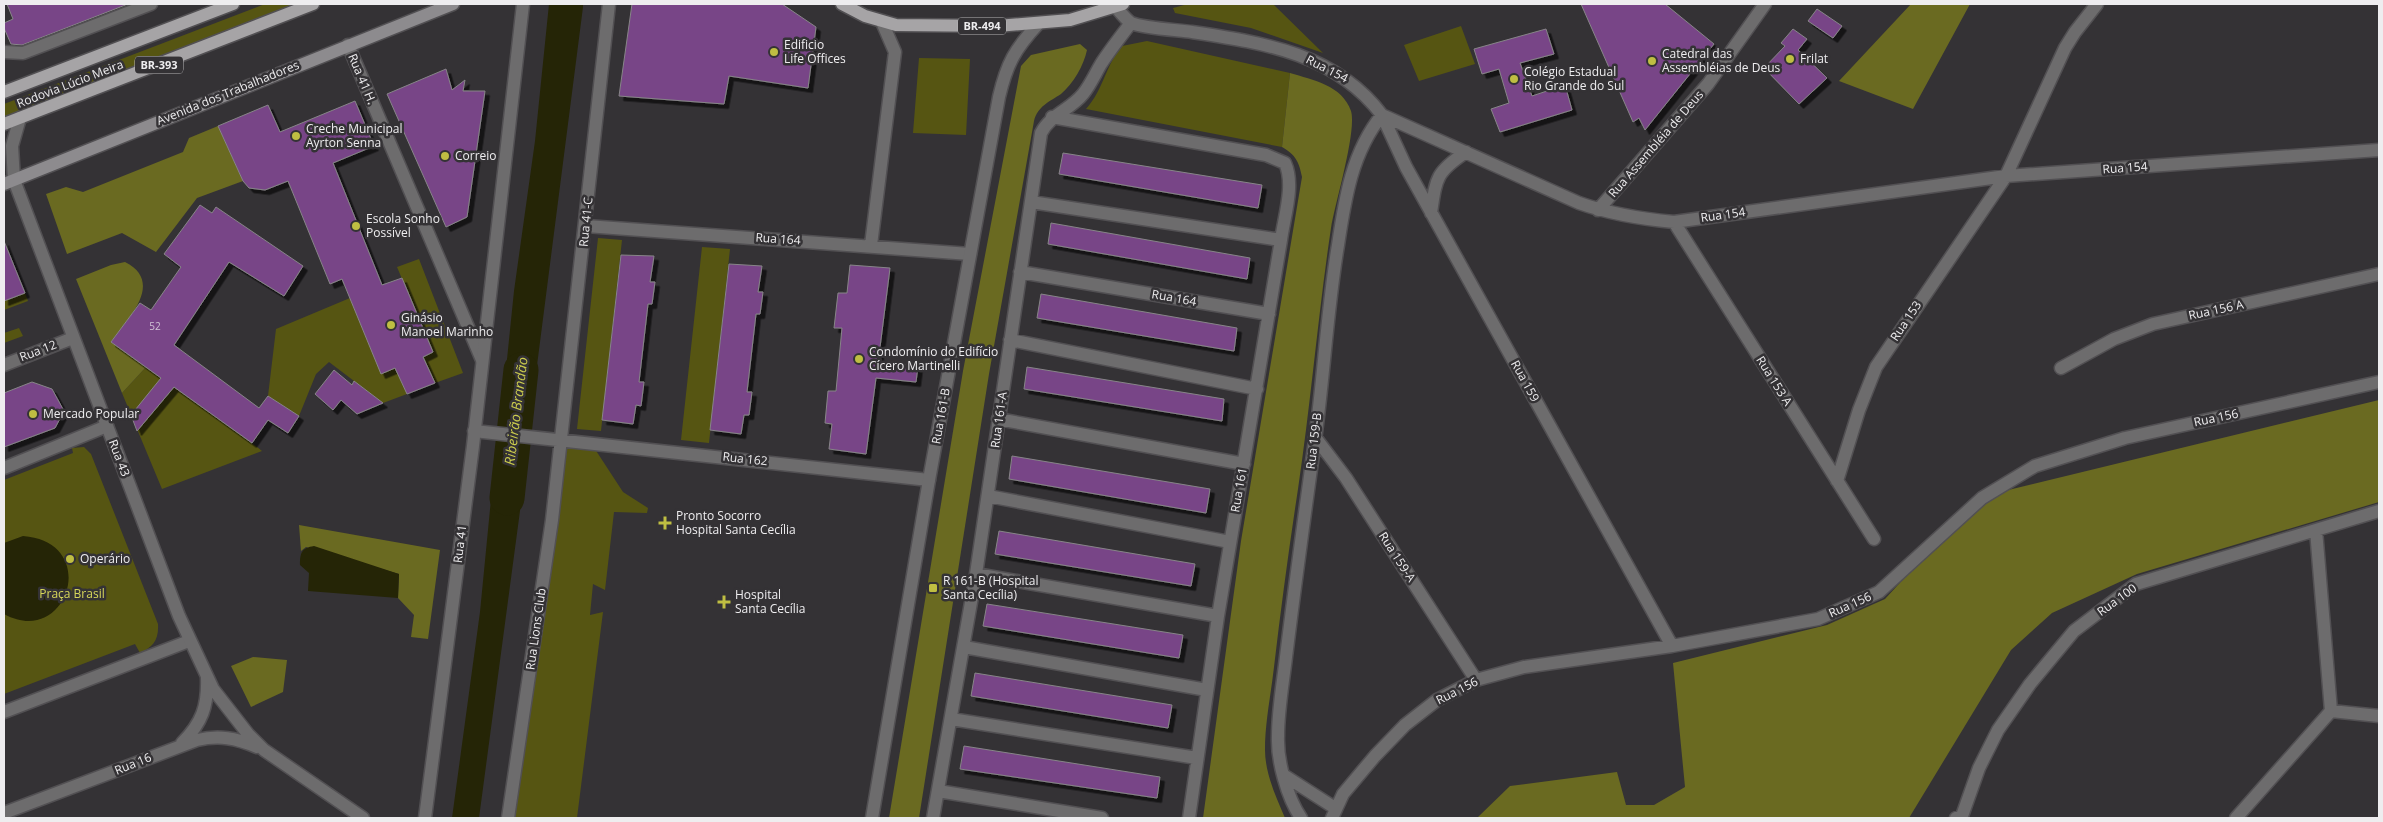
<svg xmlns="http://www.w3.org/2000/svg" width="2383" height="822" font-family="'Open Sans',sans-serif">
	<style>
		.green { fill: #565512 }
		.forest { fill: #6a6a21 }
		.water { fill: #252506 }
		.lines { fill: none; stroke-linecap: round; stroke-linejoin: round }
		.river { stroke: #252506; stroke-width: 35 }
		.building { fill: #784587; stroke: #878588; filter: url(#shadow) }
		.minor-casing { stroke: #525053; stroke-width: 15 }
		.tertiary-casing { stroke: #525053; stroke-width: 15 }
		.secondary-casing { stroke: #525053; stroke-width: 15 }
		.primary-casing { stroke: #525053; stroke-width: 15 }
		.minor { stroke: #6d6c6d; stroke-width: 12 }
		.tertiary { stroke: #6d6c6d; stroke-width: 12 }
		.secondary { stroke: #8d8b8e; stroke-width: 12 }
		.primary { stroke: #a6a4a6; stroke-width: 12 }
		.poi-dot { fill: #bfbe42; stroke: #343235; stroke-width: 2 }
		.labels { text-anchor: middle; stroke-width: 5; stroke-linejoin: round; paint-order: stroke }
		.number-label { font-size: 10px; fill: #d0c3d5 }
		.shield { fill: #343235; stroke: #b6b5b7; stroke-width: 1 }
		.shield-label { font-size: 11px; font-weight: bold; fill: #eeedef }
		.poi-label { font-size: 12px; fill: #eeedef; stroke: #343235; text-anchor: start }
		.street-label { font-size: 12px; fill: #eeedef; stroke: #343235 }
		.park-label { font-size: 12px; fill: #d7d759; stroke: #343235 }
		.water-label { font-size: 14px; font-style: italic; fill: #cccc4d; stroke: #343235 }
	</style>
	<defs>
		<filter id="shadow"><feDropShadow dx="4.5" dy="4.5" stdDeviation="0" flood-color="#0009"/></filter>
	</defs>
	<rect width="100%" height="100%" fill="#343235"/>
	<!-- green -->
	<path class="green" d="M265,4h32l-293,113v-13z
		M1188,4h85l50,49 -72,-25 -76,-15 -2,-5z
		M1461,26l14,38 -56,17 -15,-36z
		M1147,41l143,32 -8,74 -196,-38c18,-20 19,-43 36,-63z
		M919,58l51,1 -4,76 -53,-2z
		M598,238l24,2 -21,191 -24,-2z
		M702,247l28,2 -21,194 -28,-3z
		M419,259l44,114 -28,10 -12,-26 10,-5 -36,-85z
		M25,293l3,8 -24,9v-9z
		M350,298l31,75 14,-5 12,26 -24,9 -54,-41 -13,12 -17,42 -31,-20 8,-67z
		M19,328l4,8 -19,7v-10z
		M146,367l106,76 10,8 -100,38 -40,-96z
		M561,440l30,3 32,49 25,16 -1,5 -33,-1 -9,78 -12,-6 -3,31 13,-3 -26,206h-69z
		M84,447l7,7 67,170c1,16 -5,23 -18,29l-5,-9 -131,50v-214l69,-27 -1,-5z"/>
	<!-- forest -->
	<path class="forest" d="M1911,4h59l-57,105 -74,-28z
		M1080,44l7,6c-3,15 -14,34 -26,44 -12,8 -23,12 -27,27l-45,253 -70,444h-30l74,-447 58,-305 10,-11z
		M1290,73c23,7 52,12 61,38 6,20 -16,92 -20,117 -13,87 -20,174 -33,261 -9,59 -17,118 -24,178 -3,27 -9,55 -9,83 0,23 11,47 20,68h-82l38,-277 61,-364c-3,-15 -6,-22 -20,-30z
		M218,126l25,55 -46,17 -41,54 -34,-19 -55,21 -21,-60 20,-7 17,5 100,-40 6,-14z
		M125,262c40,20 3,57 -14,80l35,25 -24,26 -46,-114 35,-14z
		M2379,400v102l-242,72 -85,39 -41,37 -102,168h-432l33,-32 107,-14 9,33h28l31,-18 -12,-124 154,-38 58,-26 55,-60 56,-46z
		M299,525l141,25 -12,89 -17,-2 3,-22 -16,-17 1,-24 -93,-27 -5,4z
		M253,657l34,3 -4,32 -32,15 -20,-41z"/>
	<!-- water -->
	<path class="water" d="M549,4h34v3l-53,413 -29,-2 13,-127 21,-150z
		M496,448l32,3 -49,367h-27l28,-206z
		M23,536c79,6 44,113 -19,78v-71z
		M314,546l85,28 -1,24 -90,-7 1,-18 -9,-8c0,-13 2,-17 14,-19z"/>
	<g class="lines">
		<!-- river -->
		<path class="river" d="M507,498l14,-128"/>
	</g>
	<!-- building -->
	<path class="building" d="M7,4h121l-106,41 -11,-1 -7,-16v-5l9,-4z
		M632,4h150l34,23 -8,61 -79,-12 -5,28 -105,-8z
		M1581,4h84l49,40 -69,86 -6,-12 -6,4z
		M1817,9l25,17 -9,12 -25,-17z
		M1546,29l8,25 -34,9 12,33 33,-11 7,25 -72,22 -9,-23 18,-6 -10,-34 -17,5 -8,-25z
		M1793,29l14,10 -9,11 29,28 -28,26 -35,-36 21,-22 -4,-3z
		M446,69l6,21 13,-10 -2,11h22l-18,126 -21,10 -59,-133z
		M355,101l19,45 -41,17 49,122 20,-7 31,74 -10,5 12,26 -28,11 -12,-26 -14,6 -39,-95 -12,5 -42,-103 -23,9 -16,-2 -6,-7 -25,-55 50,-21 12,27z
		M1063,153l199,32 -4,23 -199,-34z
		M200,205l12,8 4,-6 87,59 -19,30 -55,-34 -55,83 85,63 9,-12 31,20 -11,17 -20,-13 -16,23 -78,-56 -37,44 -6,-16 30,-37 -50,-36 29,-39 11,7 30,-43 -17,-13z
		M1051,223l199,35 -3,21 -199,-35z
		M4,241l21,52 -21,8z
		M621,255l33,1 -4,26h5l-3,22h-4l-9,78h5l-3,24 -5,-1 -3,19 -31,-4z
		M729,264l33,2 -4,26h5l-3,22h-4l-9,78h5l-3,23h-5l-3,19 -31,-4z
		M850,265l40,3 -12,95 40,3 -2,16 -40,-4 -10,76 -37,-5 3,-25 -7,-1 3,-32h8l6,-63h-8l4,-35h9z
		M1041,294l196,34 -3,23 -197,-33z
		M1027,367l197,32 -2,22 -198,-32z
		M334,370l18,15 2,-4 29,22 -26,11 -16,-14 -8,10 -18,-16z
		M32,382l20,7 12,22 -9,17 -51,19v-54z
		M1012,456l198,33 -4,24 -197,-34z
		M999,531l196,33 -4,22 -196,-32z
		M987,604l196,31 -4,23 -196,-32z
		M975,673l197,32 -4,23 -197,-32z
		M964,746l196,31 -3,21 -197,-29z"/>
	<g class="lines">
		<!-- minor casing -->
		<g class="minor-casing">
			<path id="minor" d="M1115,7c5,4 11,13 16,16 12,5 46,7 61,9 72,11 143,21 190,83l197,88c31,11 63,16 95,19l332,-46 373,-26
				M348,45l134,315
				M4,52l19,1 128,-49
				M1052,117l214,38 19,8c10,22 -1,54 -4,77l-63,376 -29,202
				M14,180l-2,-34 8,-28
				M1031,202l250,38
				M1598,210l110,-126 57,-80
				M1431,213c5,-35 5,-41 35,-61
				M1674,222l200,317
				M586,226l384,28
				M871,245l24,-193 -13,-30
				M1020,272l249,42
				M1010,340l247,49
				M2061,368l53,-29 39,-15 226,-50
				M998,419l246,45
				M474,431l455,49
				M1315,437l31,41 130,202
				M4,468l103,-42
				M1837,481l22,-71 17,-43 130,-191 59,-128 10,-16 22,-28
				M988,496l242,46
				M2316,530l15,181
				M976,574l242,42
				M964,647l243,43
				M2331,711l48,5
				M4,712l185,-71
				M951,719l246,39
				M1285,776l50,32
				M938,791l164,27
				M508,818l44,-298 57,-516
				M933,818l43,-244 65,-441c10,-19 29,-23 42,-39 8,-10 12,-20 18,-30 9,-14 20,-28 30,-41
				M1301,818c-14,-21 -24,-57 -23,-82 0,-27 5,-53 8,-79 9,-73 19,-145 29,-217 9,-65 12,-130 23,-195 7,-47 14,-93 44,-130l24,52 266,479
				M1332,818l11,-24 32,-38 30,-31 32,-25 39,-20 48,-13 148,-21 146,-27 61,-27 103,-94 53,-32 90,-28 254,-56
				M1956,818l6,-2 17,-48 19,-38 32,-46 44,-53 62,-47 243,-73
				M2236,818l95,-107"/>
		</g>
		<!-- tertiary casing -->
		<g class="tertiary-casing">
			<path id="tertiary" d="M14,180l165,436 34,73 35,45 16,16 99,68
				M4,365l69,-27
				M182,743c20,-20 26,-37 25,-65
				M4,813l193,-73c22,-5 39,-2 60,7
				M425,818l48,-372 50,-442
				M872,818l57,-338 70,-383c8,-34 16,-48 39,-73"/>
		</g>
		<!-- secondary casing -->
		<g class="secondary-casing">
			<path id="secondary" d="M4,184l449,-180"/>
		</g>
		<!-- primary casing -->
		<g class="primary-casing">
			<path id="primary" d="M842,4l23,12 31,9 101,1 73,-6 53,-16
				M4,92l229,-88
				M4,124l309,-120"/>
		</g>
		<!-- minor -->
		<use href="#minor" class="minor"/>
		<!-- tertiary -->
		<use href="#tertiary" class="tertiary"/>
		<!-- secondary -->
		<use href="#secondary" class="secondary"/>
		<!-- primary -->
		<use href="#primary" class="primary"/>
	</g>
	<!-- markers -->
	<g class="poi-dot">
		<circle cx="774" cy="52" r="5"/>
		<circle cx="1790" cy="59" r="5"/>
		<circle cx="1652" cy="61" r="5"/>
		<circle cx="1514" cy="79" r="5"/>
		<circle cx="296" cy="136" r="5"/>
		<circle cx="445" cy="156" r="5"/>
		<circle cx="356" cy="226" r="5"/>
		<circle cx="391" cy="325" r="5"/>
		<circle cx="859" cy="359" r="5"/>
		<circle cx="33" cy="414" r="5"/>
		<path d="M662.5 515.5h5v5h5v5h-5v5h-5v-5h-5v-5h5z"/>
		<circle cx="70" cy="559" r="5"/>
		<rect x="928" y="583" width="10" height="10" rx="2.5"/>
		<path d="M721.5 594.5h5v5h5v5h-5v5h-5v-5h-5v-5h5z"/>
	</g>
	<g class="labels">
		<!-- number labels -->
		<g class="number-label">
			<text x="155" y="330">52</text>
		</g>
		<!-- shield labels -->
		<g class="shield">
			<rect x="958" y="17.5" width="48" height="17" rx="4"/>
			<rect x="135" y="56.5" width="48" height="17" rx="4"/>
		</g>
		<g class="shield-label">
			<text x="982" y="30">BR-494</text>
			<text x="159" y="69">BR-393</text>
		</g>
		<!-- poi labels -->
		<g class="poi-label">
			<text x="784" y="49">Edificio<tspan x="784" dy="14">Life Offices</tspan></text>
			<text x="1662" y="58">Catedral das<tspan x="1662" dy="14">Assembléias de Deus</tspan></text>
			<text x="1800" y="63">Frilat</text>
			<text x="1524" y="76">Colégio Estadual<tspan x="1524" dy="14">Rio Grande do Sul</tspan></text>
			<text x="306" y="133">Creche Municipal<tspan x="306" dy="14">Ayrton Senna</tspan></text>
			<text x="455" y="160">Correio</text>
			<text x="366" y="223">Escola Sonho<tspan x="366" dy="14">Possível</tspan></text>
			<text x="401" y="322">Ginásio<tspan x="401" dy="14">Manoel Marinho</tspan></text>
			<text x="869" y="356">Condomínio do Edifício<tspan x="869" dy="14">Cícero Martinelli</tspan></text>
			<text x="43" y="418">Mercado Popular</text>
			<text x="676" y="520">Pronto Socorro<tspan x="676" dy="14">Hospital Santa Cecília</tspan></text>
			<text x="80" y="563">Operário</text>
			<text x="943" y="585">R 161-B (Hospital<tspan x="943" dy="14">Santa Cecília)</tspan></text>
			<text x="735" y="599">Hospital<tspan x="735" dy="14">Santa Cecília</tspan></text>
		</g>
		<!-- street labels -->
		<g class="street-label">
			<text transform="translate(1327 69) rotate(27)" y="4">Rua 154</text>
			<text transform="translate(362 79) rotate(67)" y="4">Rua 41 H.</text>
			<text transform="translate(70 84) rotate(-21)" y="4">Rodovia Lúcio Meira</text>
			<text transform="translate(228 93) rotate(-22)" y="4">Avenida dos Trabalhadores</text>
			<text transform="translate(1656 144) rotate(-49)" y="4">Rua Assembléia de Deus</text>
			<text transform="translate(2125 168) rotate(-4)" y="4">Rua 154</text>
			<text transform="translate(1723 215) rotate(-8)" y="4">Rua 154</text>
			<text transform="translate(586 222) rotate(-84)" y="4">Rua 41-C</text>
			<text transform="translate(778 239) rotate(4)" y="4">Rua 164</text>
			<text transform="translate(1174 298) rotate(10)" y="4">Rua 164</text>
			<text transform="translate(2216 310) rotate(-12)" y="4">Rua 156 A</text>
			<text transform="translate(1906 321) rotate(-56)" y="4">Rua 153</text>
			<text transform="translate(38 351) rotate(-21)" y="4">Rua 12</text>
			<text transform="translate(1525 381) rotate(61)" y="4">Rua 159</text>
			<text transform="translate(1774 381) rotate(58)" y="4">Rua 153 A</text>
			<text transform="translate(941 416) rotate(-80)" y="4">Rua 161-B</text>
			<text transform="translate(2216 418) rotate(-12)" y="4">Rua 156</text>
			<text transform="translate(999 420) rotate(-82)" y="4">Rua 161-A</text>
			<text transform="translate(1314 441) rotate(-83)" y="4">Rua 159-B</text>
			<text transform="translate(119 458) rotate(69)" y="4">Rua 43</text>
			<text transform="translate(745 459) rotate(6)" y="4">Rua 162</text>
			<text transform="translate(1239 490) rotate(-80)" y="4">Rua 161</text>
			<text transform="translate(460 544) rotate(-83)" y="4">Rua 41</text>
			<text transform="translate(1397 557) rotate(57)" y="4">Rua 159-A</text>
			<text transform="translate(2117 600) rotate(-36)" y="4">Rua 100</text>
			<text transform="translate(1850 605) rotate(-24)" y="4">Rua 156</text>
			<text transform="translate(536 629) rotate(-82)" y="4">Rua Lions Club</text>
			<text transform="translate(1457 691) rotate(-27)" y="4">Rua 156</text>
			<text transform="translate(133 764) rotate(-22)" y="4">Rua 16</text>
		</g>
		<!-- park labels -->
		<g class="park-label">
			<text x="72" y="598">Praça Brasil</text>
		</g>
		<!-- water labels -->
		<g class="water-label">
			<text transform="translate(516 411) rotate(-83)" y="5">Ribeirão Brandão</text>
		</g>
	</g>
	<!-- border -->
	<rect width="2383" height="822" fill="none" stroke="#eeedef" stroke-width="10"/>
</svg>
